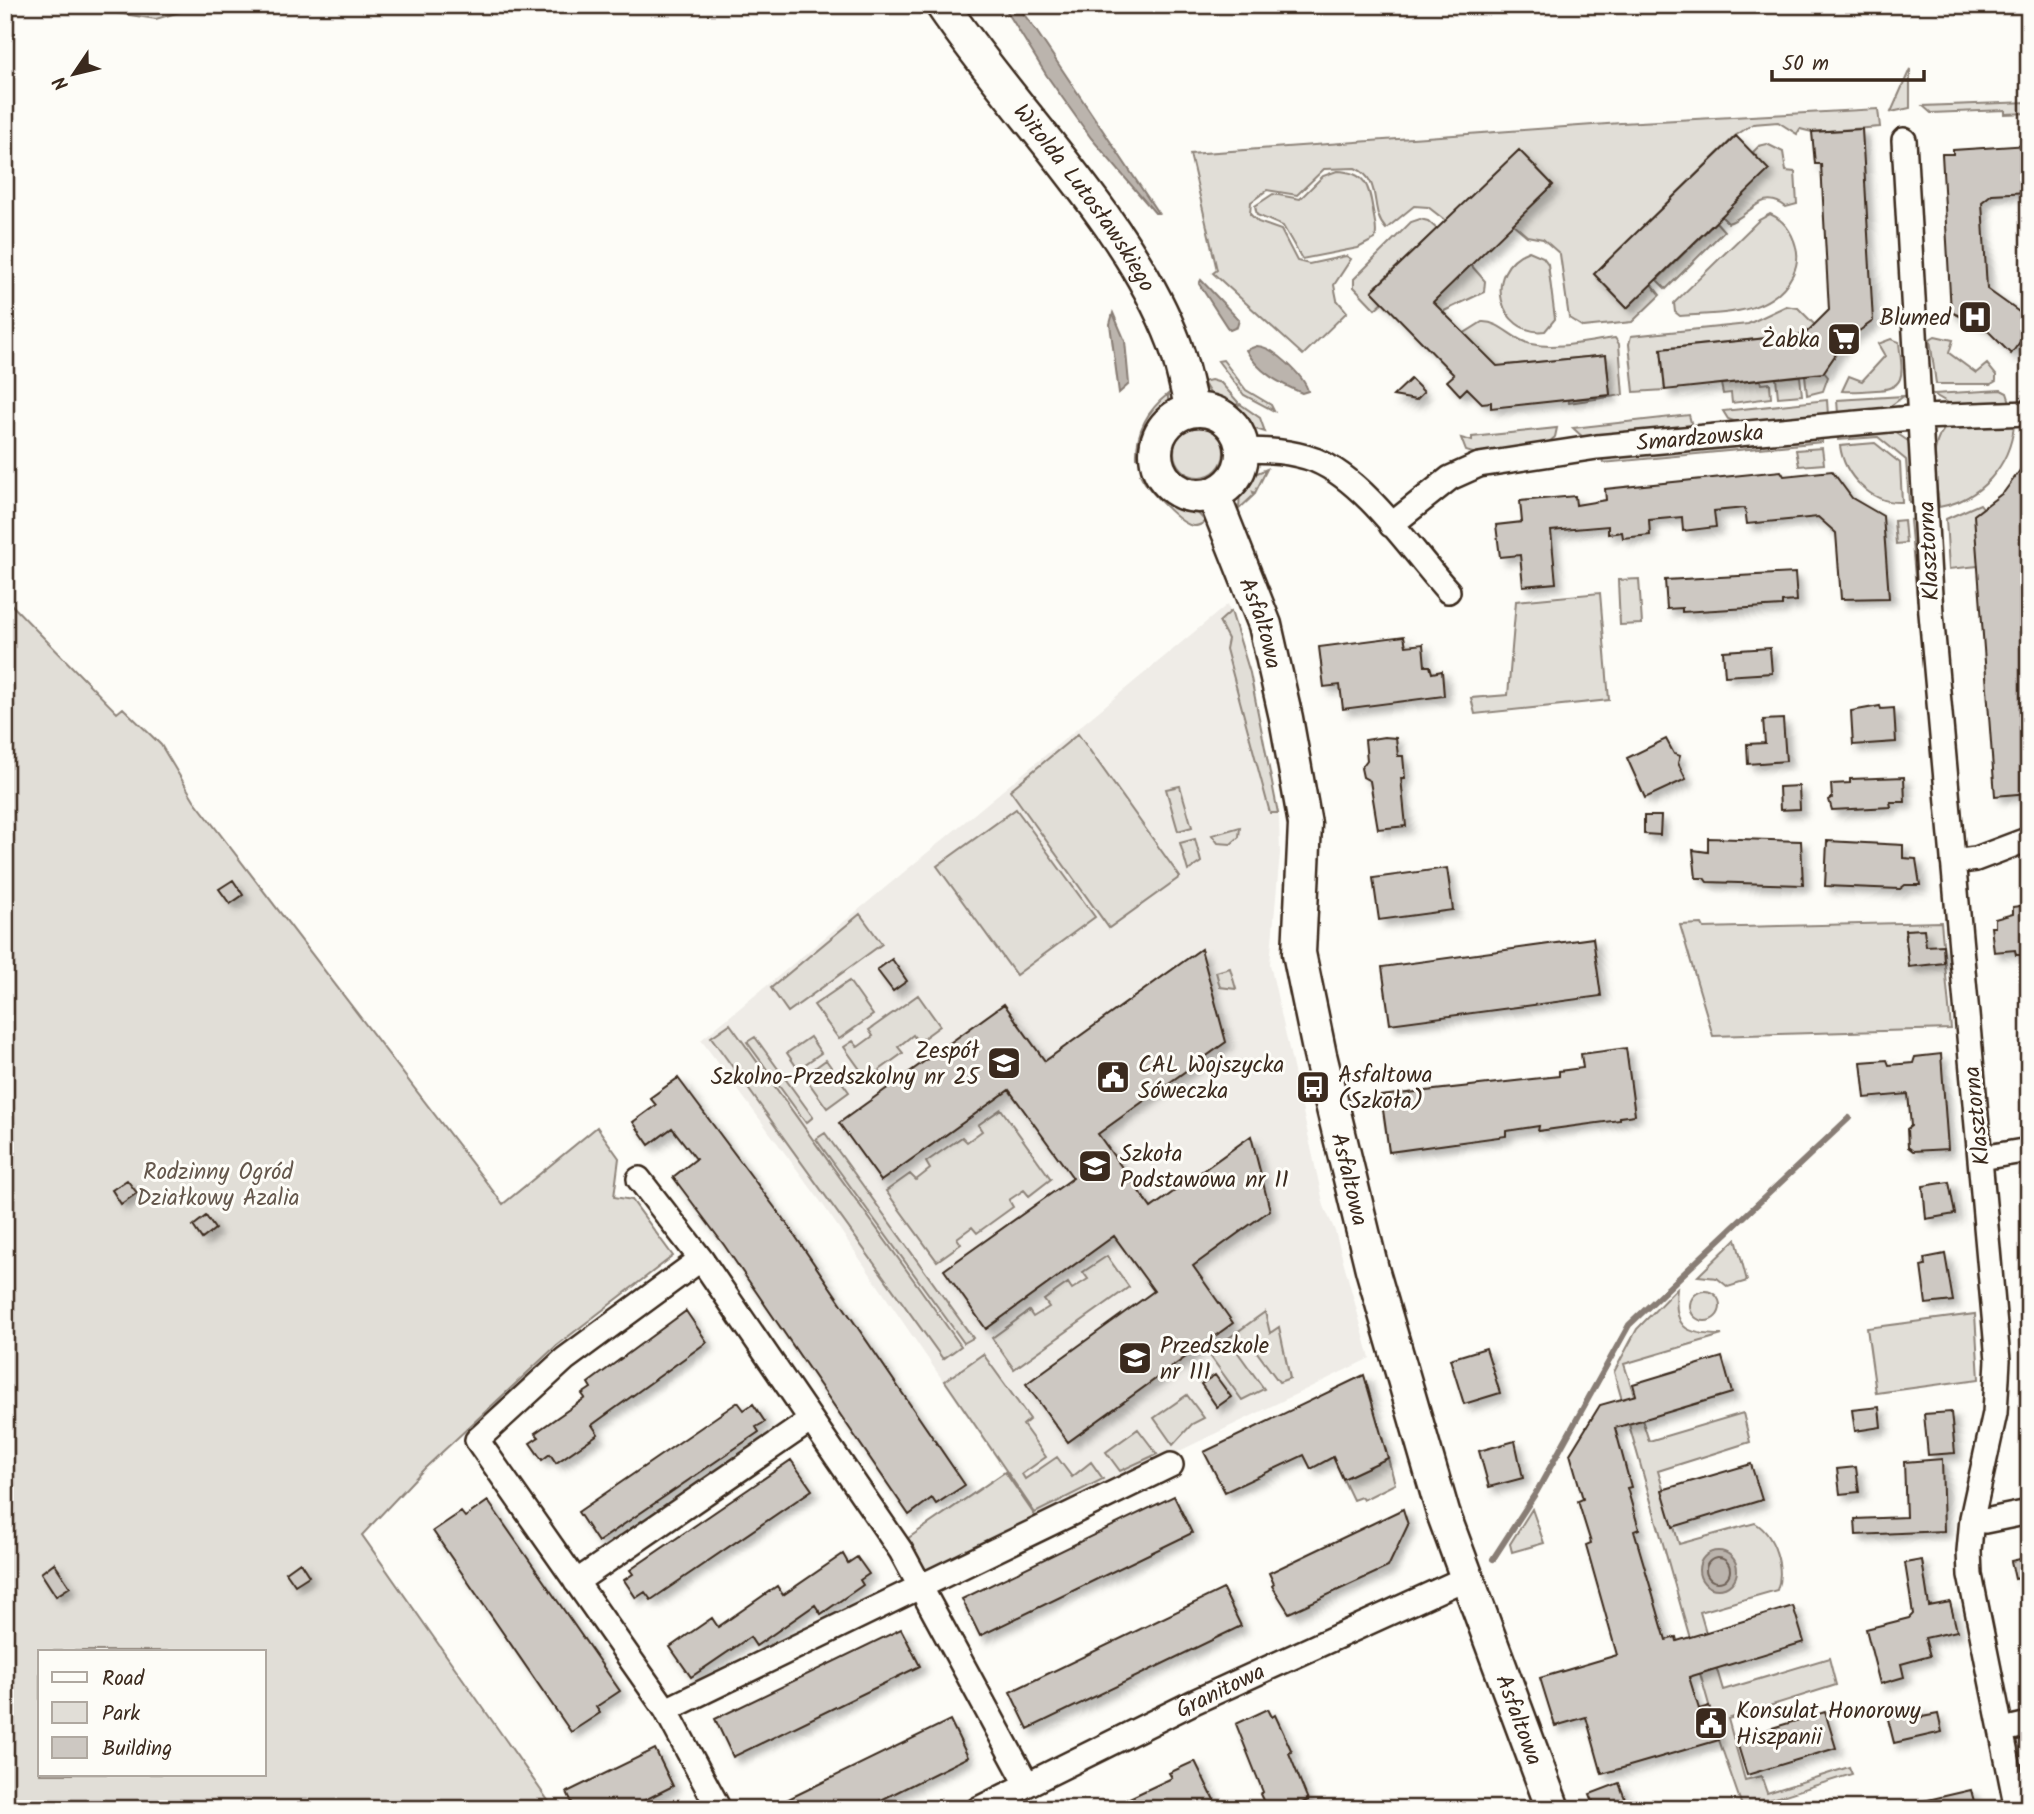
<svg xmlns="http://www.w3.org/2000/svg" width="2034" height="1814" font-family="Kalam,sans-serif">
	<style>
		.built { fill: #efece7 }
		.green { fill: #e1ded7; stroke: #8e847a; stroke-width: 2; fill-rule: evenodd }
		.water { fill: #bbb4ad; stroke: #887d74; stroke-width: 2 }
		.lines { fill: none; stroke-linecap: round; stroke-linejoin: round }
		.shore { stroke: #6e6157; stroke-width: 2 }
		.stream { stroke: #887d74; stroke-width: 6 }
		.building { fill: #cdc8c2; stroke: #3b2a1e; stroke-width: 2; filter: url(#shadow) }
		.street-casing { stroke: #3b2a1e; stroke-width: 28 }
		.secondary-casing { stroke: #3b2a1e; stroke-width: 37 }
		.street { stroke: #fdfcf7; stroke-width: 23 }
		.secondary { stroke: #fdfcf7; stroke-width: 32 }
		.labels { text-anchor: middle; stroke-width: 6; stroke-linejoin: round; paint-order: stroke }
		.street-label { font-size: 23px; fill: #3b2a1e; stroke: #fdfcf7 }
		.poi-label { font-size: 23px; fill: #3b2a1e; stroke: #fdfcf7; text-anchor: start }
		.park-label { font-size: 23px; fill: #64574c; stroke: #fdfcf7 }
	</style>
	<defs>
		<filter id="shadow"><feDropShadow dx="6" dy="6" stdDeviation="3.5" flood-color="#0004"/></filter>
	</defs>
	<rect width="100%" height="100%" fill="#fdfcf7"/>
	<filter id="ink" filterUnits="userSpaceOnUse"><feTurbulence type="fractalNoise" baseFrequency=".0143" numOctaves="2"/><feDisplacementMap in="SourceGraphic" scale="14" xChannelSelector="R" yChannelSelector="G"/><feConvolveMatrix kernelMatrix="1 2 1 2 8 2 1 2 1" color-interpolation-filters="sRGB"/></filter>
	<g filter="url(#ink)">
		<!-- built -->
		<path class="built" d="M1228,604l22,69 29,145 1,35 -10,111 54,242 11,25 35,127 -332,162 -217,-318 -120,-162z"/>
		<!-- green -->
		<path class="green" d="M64,5h139l-47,14z
			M1910,69v39l-19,4z
			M2029,102v11l-24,1v-4l-74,3 -8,-7z
			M1878,109l2,18 -68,5 -12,-3 -3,5 -19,-12 -25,2 -18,12 -141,138 33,34 24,-24 9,11 -28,27 -49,5 -14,-9 -9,-64 -17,-15 -16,-3 -14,-12 40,-39 -23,-24 -84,60 -18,-14 -14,-1 -28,23c-18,-19 -2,-48 -31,-61l-31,1 -27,26 -30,-5 -16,12 -1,12 8,8 23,8 16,31 12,3 37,-8 5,3 -17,26 3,15 10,12 -44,43 -90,-82 4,-3 -27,-116 431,-31z
			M1767,144l16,8 3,19 9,1 2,32 -11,3c-25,-20 -36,10 -58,16l-6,-6 37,-57 -6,-8 6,-6z
			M1337,171c29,1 32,15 36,40 1,9 5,18 2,28l-17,9 -56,11 -19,-33 -26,-11 -2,-9 18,-12 27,5 23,-23z
			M1770,214c14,6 22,18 26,33 3,10 1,18 -3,27 -21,42 -72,39 -113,42l-5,-4 -1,-9 85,-83z
			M1420,219l8,2 9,8 -65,61 11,12 -8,7 -21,-22v-8l57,-57z
			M1716,222l8,9 -58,58 -9,-9z
			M1529,251l14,6 5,7 7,55 -10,12c-46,6 -64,-62 -16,-80z
			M1471,265l14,16 -1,11 -42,20 -13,-9z
			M1786,306l12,2 17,17 -10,9 -144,15 4,41 -31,2 -5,-48 2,-8 117,-12z
			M1482,322c19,-1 30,18 49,22 26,6 58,-3 84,-6l4,6 4,51 -54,8 -1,-3 42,-5 -4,-40 -99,10v5l-13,-5 -31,-31z
			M1935,336l18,4 -4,13 27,20 11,-9 9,11v6l-5,3h-55l-6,-45z
			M1891,339l8,3c2,26 11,47 -23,48 -11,1 -23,2 -34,1l7,-15 13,5 23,-25 -7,-12z
			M1223,360l23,30 25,15 3,6 -30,-16 -26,-34z
			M1824,372l4,5 -5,14 -16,4 -2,-20z
			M1800,376l2,19 -24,2 -2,-19z
			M1211,380l10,3 17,19 -1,4 3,-2 20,14 5,14 -16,-5 -14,-16 -24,-16 -8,-13z
			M1760,380l1,4 9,-1 1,15 -39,5 -1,-10 -8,1 -2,-10z
			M2001,390l6,3 3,9 -58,3 -19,-11z
			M1168,394v9l-17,21 -8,26 -6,7c-1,-26 11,-47 31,-63z
			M1904,396l-19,14 -47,4 -1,-14z
			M1827,400l1,15 -92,7 -8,-3 -5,-8z
			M1689,415l3,11 -106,14 -13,-12z
			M2014,425c-4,41 -34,75 -75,82 -2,-25 -12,-57 5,-78z
			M1174 452a25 25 0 1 1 50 0a25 25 0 1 1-50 0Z
			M1557,428l-2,9 -6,5 -73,12 -10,-3 -5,-13 11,3v-4z
			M1892,430l19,13 8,58 -10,1 -3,-42 -28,-23 -40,3v-7z
			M1822,435v7l-219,21 -1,-6z
			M1875,443l25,20 2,39c-31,2 -58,-27 -62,-56z
			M1822,448l2,16 -25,2 -3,-16z
			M1267,469l-12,24 -2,-1 1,3 -15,14 1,-19 12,-15z
			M1141,476l10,5 15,19 2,-2 26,11 12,13c-3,1 -7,4 -11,4 -14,1 -48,-38 -54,-50z
			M1980,504l4,5 -6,57 -29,3 -3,-50z
			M1921,519l1,80 -5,1 -7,-80z
			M1904,520l2,23 -10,1 -2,-23z
			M1639,579l3,45 -22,1 -2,-45z
			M1600,593l9,107 -134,14 -4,-16 37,-3 8,-94z
			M5,598l112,115 6,-5 38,37 33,55 309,404 94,-77 22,31 -5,39 18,3 41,56 -117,90 -131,122 -63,67 192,274h-549zM40,1651h224v123h-224z
			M1231,611l19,62 28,140h-8l-44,-164 2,-10 -9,-17z
			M1078,734l102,143 -71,51 -99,-138z
			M1180,786l12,41 -14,4 -12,-42z
			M1016,809l79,108 -79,58 -79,-109z
			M1240,827l-1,10 -8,7 -13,-1 -6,-8z
			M1195,839l6,23 -13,9 -8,-28z
			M860,914l22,30 -94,68 -17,-24z
			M1941,922l10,107 -238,7 -33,-111 22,-1 2,4z
			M1230,968l6,21 -16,-2 -4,-15z
			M849,981l24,34 -34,24 -25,-34z
			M918,995l22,31 -22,16 -5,-7 -15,12 5,6 -36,26 -23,-32 9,-6 5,6 15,-11 -4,-6z
			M730,1024l231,322 -18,13 -232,-322z
			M755,1037l58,80 -7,6 -59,-81z
			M810,1037l11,16 -23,16 -11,-16z
			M826,1060l23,32 -22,16 -23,-32z
			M1001,1109l50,70 -22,17 -5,-6 -15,10 4,7 -36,26 -5,-6 -15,11 4,6 -24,17 -51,-70 24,-17 6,6 14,-11 -4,-7 36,-25 5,5 15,-11 -4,-6z
			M825,1133l148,205 -9,5 -148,-204z
			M1736,1239l11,42 -19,6 -11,-9 -19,-2z
			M1107,1256l22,31 -115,82 -22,-31 37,-27 4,6 16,-10 -5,-7 24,-17 4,6 16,-10 -5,-7z
			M1677,1288c-4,39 7,47 45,47l-98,29 25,77 94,-28 7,29 -92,29 21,73 76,-21c20,12 30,46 22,67l-77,22 23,78 106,-32 7,27 -108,34 17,61 16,-4 6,17 82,-26 3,7 -99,31v4h-10l-24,-69 -105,-368 23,-43z
			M1690 1306a15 15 0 1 1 30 0a15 15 0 1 1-30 0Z
			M1265,1312l5,21 9,-6 11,51 -11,4 -31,-42 -12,10 28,39 -22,11 -34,-47z
			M1975,1314l4,65 -103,14 -9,-65z
			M983,1354l47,65 -7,6 23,32 -24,17 3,5 32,-22 15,20 19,-15 12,17 -68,34 -90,-132z
			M1187,1395l17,23 -12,6 -19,21 -19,-27z
			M1138,1429l19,25 -37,17 -14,-19z
			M1388,1458l7,26 -32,16 -2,-3 -8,3 -10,-21z
			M1005,1472l33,48 -107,52 -6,-1 -21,-30z
			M1532,1509l12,34 -32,9 -2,-8z"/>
		<!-- water -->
		<path class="water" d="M1003,5h14l20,27 121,181h-3l-64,-75 -44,-62z
			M1201,280l38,40 -2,7 -7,3 -3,-3 -28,-43z
			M1113,313l12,28 4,43 -10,9 -9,-69z
			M1257,346c16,0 47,30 51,45l-6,2c-23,-10 -43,-20 -56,-43z
			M1699 1570a19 19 0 1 1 38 0a19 19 0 1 1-38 0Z"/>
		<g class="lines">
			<!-- shore -->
			<path class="shore" d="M1706 1570a12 12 0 1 1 24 0a12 12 0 1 1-24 0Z"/>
			<!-- stream -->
			<path class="stream" d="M1493,1559l44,-68 92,-166 220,-207"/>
		</g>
		<!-- building -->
		<path class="building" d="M1862,129l11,192 -28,20 -22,32 -158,17 -4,-41 144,-15 24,-24 -8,-146h-6l-3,-32z
			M1736,136l33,34 -142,138 -33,-34z
			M2029,145v47l-37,2 -10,8 5,87 42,30 -8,13 4,3 -14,19 -27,-27 -33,-15 -9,-158h11v-4z
			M1519,150l34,35 -120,117 64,64 109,-11 4,40 -119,13v-6l-9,1 -15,-15 -7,7 -13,-14 7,-6 -82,-84z
			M1411,379l13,13 -8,8 -23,-4z
			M2029,458v335l-34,3 -21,-281 30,-23z
			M1781,471l3,5 48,-5 20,27 31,18 6,82 -48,1 -5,-66 -18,-16 -71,7 -2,-16 -31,3 2,16 -33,4 -1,-14 -33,3 1,15 -27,3 -1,-6 -14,2v-8l-57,5 5,52 -33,3 -3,-31 -20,2 -4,-32 26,-3 -2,-21 55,-5 1,9 30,-5 -1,-11z
			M1795,573l2,28 -15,1v4l-100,6v-4l-15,1 -2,-29z
			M1404,636l2,10 17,-2 2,22h5l2,7 10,-2 2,25 -101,13 -3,-24 -16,2 -5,-40z
			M1770,648l2,25 -47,3 -2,-25z
			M1880,706l1,3 13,-1 2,34 -43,3 -2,-34z
			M1783,719l3,42 -38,3 -1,-20 18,-1 -2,-23z
			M1384,737l12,1 2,18h5l2,22h-4l5,48 -28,3 -8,-48 -7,-4 -2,-9 6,-8 -2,-20z
			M1666,739l8,15 6,2 -2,7 8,16 -41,19 -18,-40z
			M1904,777l1,25h-15l1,5 -59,3 -3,-10 3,-2 -1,-14 19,-1v-4z
			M1799,786l1,23 -20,1 -1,-23z
			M1644,816h17l-1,19 -16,-1z
			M1708,838l93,3 2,44 -96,-3 -3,-4h-8l-3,-28 15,2z
			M1827,841l76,4v13l13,1 4,26h-15l-5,4 -75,-3z
			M1447,868l6,42 -74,10 -6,-42z
			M233,880l10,15 -13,9 -11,-15z
			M2029,905v50h-13l-1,-5 -21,2 -3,-25h4v-8l18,-5v-7z
			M1924,929l2,17 17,-1 1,18 -35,4 -4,-37z
			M1593,938l8,58 -211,28 -8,-57z
			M1201,949l25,93 -128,92 53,74 100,-72 19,74 -77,56 40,57 -165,119 -42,-58 128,-93 -40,-55 -128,93 -42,-59 129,-92 -64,-88 -128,91 -42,-58 165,-119 41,57z
			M892,959l15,22 -14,10 -16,-21z
			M1626,1048l9,67 -15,2v3l-82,11 1,-5 -33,5v5l-117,16 -8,-56 178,-20v-5l24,-3 -2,-14z
			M1941,1054l7,95 -35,2 -5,-4 -1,-18 4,-3 -3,-32 -43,4 -4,-36 26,-2 2,5 24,-2 2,-6z
			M678,1078l109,146 178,261 -29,19 -4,-6 -23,17 -185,-270 -51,-68 23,-18 -24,-31 -23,17 -16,-23 23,-17 -6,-7z
			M127,1180l10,13 -16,11 -9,-14z
			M1949,1182l6,32 -29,5 -3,-33z
			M206,1216l9,13 -13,10 -9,-13z
			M1945,1254l8,47 -27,3 -5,-38 4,-1 -1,-7z
			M686,1311l21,31 -115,83 6,9 -42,29 -6,-9 -8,6 -12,-17 9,-6 -4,-4 50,-35 -3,-4 9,-6 -3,-5z
			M1486,1348l14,45 -36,11 -14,-45z
			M1722,1357l10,36 -117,35 16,59 -4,1 12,41 -5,2 32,109 10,-3 1,4 116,-35 11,36 -115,35 10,32 10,-3 10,34 -117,34 -16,-57 -31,9 -15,-48 77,-23 -31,-110 5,-2 -13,-42 5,-2 -13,-45 30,-49 36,-10 -3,-11z
			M1215,1375l16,22 -14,10 -16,-23z
			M1364,1375l24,83 -45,21 -10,-22 -22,12 -7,-14 -79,37 -21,-40z
			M738,1402l6,8 9,-6 12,18 -9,5 3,5 -161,110 -20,-30z
			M1879,1407l2,20 -26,4 -3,-21z
			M1951,1412l4,41 -27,2 -4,-41z
			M1515,1441l8,37 -34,9 -10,-36z
			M1942,1459l2,72 -88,4 -1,-16 51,-2 -2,-55z
			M791,1460l21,30 -161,110 -6,-8 -9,6 -12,-18 9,-6 -3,-4z
			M1751,1464l11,36 -89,27 -11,-37z
			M1856,1467l3,25 -19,2 -3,-25z
			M1174,1496l18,37 -212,103 -18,-37z
			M488,1501l132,190 -24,16 4,6 -29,19 -138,-201 28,-19 4,5z
			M1403,1509l5,16 -20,42 -99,46 -17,-27 2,-2 -5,-11z
			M843,1554l5,9 9,-6 12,17 -9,6 3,5 -42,29 -6,-9 -59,41 -6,-9 -59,40 -21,-30 42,-29 6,9 59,-41 6,9z
			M2029,1557v19l-14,3 -4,-18z
			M1922,1560l7,46 21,-4 7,29 -32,7 5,18 -29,8 3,13 -24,7 -14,-55 43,-11 4,-4 -8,-51z
			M300,1562l9,14 -14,9 -9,-13z
			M54,1563l16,24 -14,9 -15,-23z
			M1223,1589l18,37 -213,103 -18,-37z
			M901,1629l19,37 -187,91 -18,-38z
			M1921,1708l1,9 16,-3 4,18 -48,11 -7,-28z
			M1268,1709l4,8 3,-2 17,37 -3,1 19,47 -8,4 3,5h-36l-7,-15 3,-2 -27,-68z
			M1825,1712l11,36 -89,27 -11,-36z
			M950,1720l18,37 -105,52h-95z
			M655,1749l18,37 -46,23h-52l-8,-17z
			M1195,1761l20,41 -15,7h-94l66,-31 -3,-5z
			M1619,1783l10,26h-33l-6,-15z
			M1971,1790l5,19h-56l-1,-7z"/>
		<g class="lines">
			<!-- street casing -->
			<g class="street-casing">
				<path id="street" d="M1904,140l27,473 67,747 -3,53 -23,105 -3,33 1,24 47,234
					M1241,450c26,0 50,1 74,10 51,21 96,90 133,131
					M1391,525l59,-47 29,-13 118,-18 325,-30 107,-4
					M1953,862l23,-3 53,-20
					M1981,1158l48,-8
					M639,1179l62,80 200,292 126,233
					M701,1259l-136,100 -88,81 189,270 53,99
					M1972,1518l13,3 44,-9
					M576,1582l235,-162
					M666,1710l505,-245
					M2003,1730l26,-6
					M978,1809l218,-108 270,-123"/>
			</g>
			<!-- secondary casing -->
			<g class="secondary-casing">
				<g id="secondary">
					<path id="s1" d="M942,5c73,108 186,216 232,337 8,21 12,45 18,67"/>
					<circle cx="1199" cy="453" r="43"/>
					<path id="s2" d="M1213,494l52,131 21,93 19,106 -6,129 21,102 52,214 71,244 110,296"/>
				</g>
			</g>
			<!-- street -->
			<use href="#street" class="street"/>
			<!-- secondary -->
			<use href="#secondary" class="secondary"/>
		</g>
	</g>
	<!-- icons -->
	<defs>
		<g id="hospital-square" transform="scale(1.75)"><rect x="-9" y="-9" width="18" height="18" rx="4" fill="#3b2a1e" stroke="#fdfcf7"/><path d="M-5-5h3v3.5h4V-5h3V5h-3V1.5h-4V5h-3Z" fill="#fff"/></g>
		<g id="supermarket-square" transform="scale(1.75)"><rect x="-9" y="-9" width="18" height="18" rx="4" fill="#3b2a1e" stroke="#fdfcf7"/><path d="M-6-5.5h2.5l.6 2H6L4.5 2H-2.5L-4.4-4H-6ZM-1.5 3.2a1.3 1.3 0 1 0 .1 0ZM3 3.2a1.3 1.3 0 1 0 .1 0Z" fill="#fff"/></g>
		<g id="school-square" transform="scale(1.75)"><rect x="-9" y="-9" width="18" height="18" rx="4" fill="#3b2a1e" stroke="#fdfcf7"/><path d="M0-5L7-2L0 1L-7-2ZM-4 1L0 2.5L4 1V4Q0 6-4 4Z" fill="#fff"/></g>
		<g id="civic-square" transform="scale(1.75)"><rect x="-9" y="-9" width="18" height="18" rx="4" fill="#3b2a1e" stroke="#fdfcf7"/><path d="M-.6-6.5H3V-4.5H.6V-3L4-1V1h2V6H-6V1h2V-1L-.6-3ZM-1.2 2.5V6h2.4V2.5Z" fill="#fff"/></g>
		<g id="bus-square" transform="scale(1.75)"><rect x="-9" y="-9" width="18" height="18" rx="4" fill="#3b2a1e" stroke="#fdfcf7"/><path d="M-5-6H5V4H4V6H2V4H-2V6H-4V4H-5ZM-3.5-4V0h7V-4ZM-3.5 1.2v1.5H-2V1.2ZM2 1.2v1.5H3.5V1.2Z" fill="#fff"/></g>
	</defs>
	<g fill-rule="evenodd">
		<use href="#hospital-square" x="1975" y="317"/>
		<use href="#supermarket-square" x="1844" y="339"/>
		<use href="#school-square" x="1004" y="1063"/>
		<use href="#civic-square" x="1113" y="1077"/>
		<use href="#bus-square" x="1313" y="1087"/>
		<use href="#school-square" x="1095" y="1166"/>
		<use href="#school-square" x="1135" y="1358"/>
		<use href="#civic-square" x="1711" y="1723"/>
	</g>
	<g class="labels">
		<!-- street labels -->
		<g class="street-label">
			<text dy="8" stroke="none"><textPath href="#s1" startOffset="240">Witolda Lutosławskiego</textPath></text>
			<text transform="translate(1700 437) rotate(-5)" y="8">Smardzowska</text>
			<text transform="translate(1928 551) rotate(-93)" y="8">Klasztorna</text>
			<text dy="8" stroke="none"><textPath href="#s2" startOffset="138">Asfaltowa</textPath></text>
			<text transform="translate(1976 1116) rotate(-96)" y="8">Klasztorna</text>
			<text dy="8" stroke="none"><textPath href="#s2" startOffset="705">Asfaltowa</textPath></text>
			<text transform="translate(1220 1690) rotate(-26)" y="8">Granitowa</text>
			<text dy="8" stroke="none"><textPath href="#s2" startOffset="1272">Asfaltowa</textPath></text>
		</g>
		<!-- poi labels -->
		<g class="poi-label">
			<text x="1951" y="325" text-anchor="end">Blumed</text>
			<text x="1820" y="347" text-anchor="end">Żabka</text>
			<text x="979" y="1058" text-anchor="end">Zespół<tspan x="979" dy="26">Szkolno-Przedszkolny nr 25</tspan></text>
			<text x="1138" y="1072">CAL Wojszycka<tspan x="1138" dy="26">Sóweczka</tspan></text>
			<text x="1338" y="1082">Asfaltowa<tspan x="1338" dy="26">(Szkoła)</tspan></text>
			<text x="1120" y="1161">Szkoła<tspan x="1120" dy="26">Podstawowa nr 11</tspan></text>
			<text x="1160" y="1353">Przedszkole<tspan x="1160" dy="26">nr 111</tspan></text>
			<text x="1736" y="1718">Konsulat Honorowy<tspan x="1736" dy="26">Hiszpanii</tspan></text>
		</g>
		<!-- park labels -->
		<g class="park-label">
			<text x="218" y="1179">Rodzinny Ogród<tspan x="218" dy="26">Działkowy Azalia</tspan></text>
		</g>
	</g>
	<!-- margin -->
	<rect width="2034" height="1814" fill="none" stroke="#fdfcf7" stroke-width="28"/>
	<rect x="14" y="14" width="2006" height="1786" fill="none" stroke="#3b2a1e" stroke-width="2.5" filter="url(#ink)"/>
	<!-- legend -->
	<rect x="38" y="1650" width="228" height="126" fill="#fdfcf7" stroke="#afa8a0" stroke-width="2"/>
	<rect x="52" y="1672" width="35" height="10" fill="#fdfcf7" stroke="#afa8a0" stroke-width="2"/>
	<text x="102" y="1685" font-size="21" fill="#3b2a1e">Road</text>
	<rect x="52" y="1702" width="35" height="21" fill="#e1ded7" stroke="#afa8a0" stroke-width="2"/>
	<text x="102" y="1720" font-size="21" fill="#3b2a1e">Park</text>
	<rect x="52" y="1737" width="35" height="21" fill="#cdc8c2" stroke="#afa8a0" stroke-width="2"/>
	<text x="102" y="1755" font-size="21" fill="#3b2a1e">Building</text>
	<!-- north arrow -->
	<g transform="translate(74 74) rotate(235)" stroke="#fdfcf7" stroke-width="5" paint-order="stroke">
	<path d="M0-5L12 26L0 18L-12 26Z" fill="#3b2a1e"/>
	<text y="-10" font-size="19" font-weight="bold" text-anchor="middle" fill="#3b2a1e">N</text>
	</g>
	<!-- scale -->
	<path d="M1772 70v10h152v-10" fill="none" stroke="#3b2a1e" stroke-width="3.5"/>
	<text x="1782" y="70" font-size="21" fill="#3b2a1e" stroke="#fdfcf7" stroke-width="5" paint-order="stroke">50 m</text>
</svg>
